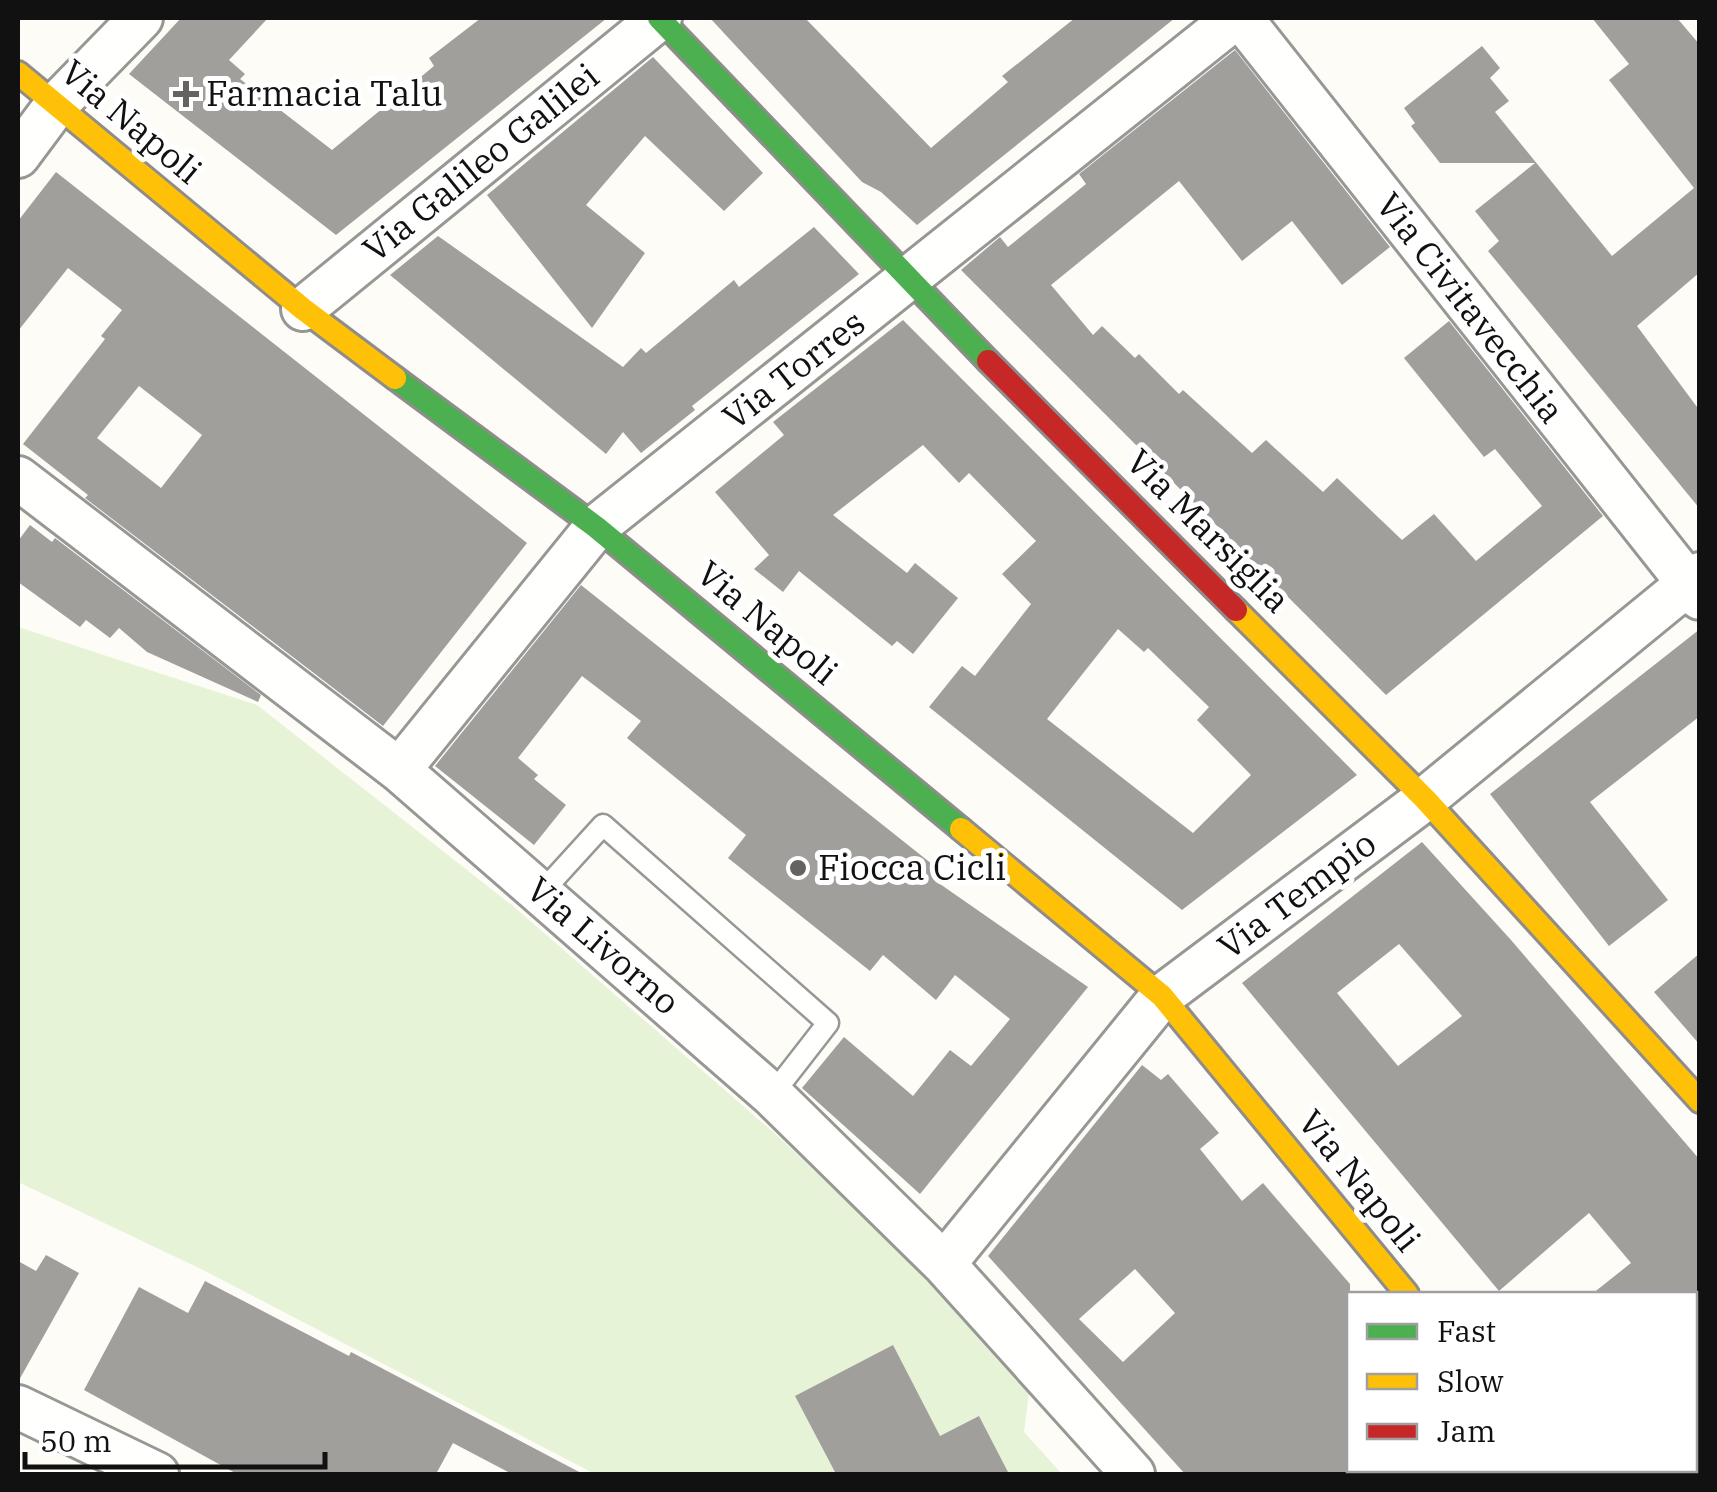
<svg xmlns="http://www.w3.org/2000/svg" width="1717" height="1492" font-family="'IBM Plex Serif',serif">
	<style>
		.green { fill: #e7f3d7 }
		.building { fill: #a19f9c; fill-rule: evenodd }
		.lines { fill: none; stroke-linecap: round; stroke-linejoin: round }
		.lane-casing { stroke: #979795; stroke-width: 25 }
		.street-casing { stroke: #979795; stroke-width: 48 }
		.fast-casing { stroke: #8e8d8b; stroke-width: 28 }
		.slow-casing { stroke: #8e8d8b; stroke-width: 28 }
		.jam-casing { stroke: #8e8d8b; stroke-width: 28 }
		.lane { stroke: #fffffe; stroke-width: 20 }
		.street { stroke: #fffffe; stroke-width: 42 }
		.fast { stroke: #4caf50; stroke-width: 22 }
		.slow { stroke: #ffc107; stroke-width: 22 }
		.jam { stroke: #c62828; stroke-width: 22 }
		.poi-dot { fill: #646362; stroke: #fff; stroke-width: 4 }
		.labels { text-anchor: middle; stroke-width: 10; stroke-linejoin: round; paint-order: stroke }
		.poi-label { font-size: 35px; fill: #111; stroke: #fff; text-anchor: start }
		.street-label { font-size: 35px; fill: #111; stroke: #fff }
	</style>
	<rect width="100%" height="100%" fill="#fdfcf7"/>
	<!-- green -->
	<path class="green" d="M18,627l239,78 256,201 269,234 249,237 -7,55 38,42h-467l-394,-205 -183,-87z"/>
	<!-- building -->
	<path class="building" d="M181,18h87l-39,42 16,14 -5,5 92,71 102,-84 -5,-8 52,-40h126l-271,217 -207,-161z
		M710,18h95l126,130 77,-66 -6,-6 73,-58h100l-258,207 -36,-33 -19,-10z
		M1592,18h85l23,27v227l-63,54 63,85v98l-212,-258 11,-10 -24,-30 60,-48h-95l-29,-37 4,-3 -11,-15 78,-62 18,22 -10,10 19,23 -14,11 117,144 82,-68 -85,-108 20,-16z
		M1235,50l155,197 -48,38 -50,-64 -50,40 -63,-80 -128,104 42,50 9,-9 33,32 4,-4 40,40 4,-4 69,63 14,-13 57,52 14,-14 65,62 32,-26 42,47 66,-55 -47,-57 -11,8 -80,-99 45,-37 154,195 -217,179 -425,-425 39,-33 8,10 78,-63 -7,-10z
		M653,57l110,116 -39,38 -79,-75 -59,69 59,48 -53,75 -105,-133z
		M56,172l471,371 -144,183 -298,-228 3,-3 -65,-51 82,-105 -4,-3 21,-26 -54,-42 -50,63v-110zM139,386l63,49 -41,53 -64,-50z
		M814,227l45,47 -167,132 3,4 -54,43 -18,-21 -17,22 -216,-179 48,-39 185,131 18,-19 5,5 88,-73 5,7z
		M903,320l454,455 -175,135 -253,-203 33,-41 13,10 56,-72 -29,-30 34,-33 -67,-68 -10,10 -36,-38 -90,70 74,58 8,-10 43,35 -45,56 -16,-13 -5,5 -93,-75 -16,21 -29,-23 15,-14 -54,-63 69,-57 -11,-13zM1118,629l26,23 4,-4 61,59 -12,13 54,55 -58,58 -146,-114z
		M30,525l22,17 3,-4 206,157 -3,7 -111,-50 -28,-24 -9,10 -24,-18 -6,7 -62,-45v-41z
		M581,585l366,291 -7,8 148,103 -168,207 -118,-106 42,-51 69,59 37,-46 21,16 39,-47 -55,-44 -19,25 -53,-45 -13,16 -142,-113 18,-23 -119,-97 14,-17 -59,-45 -64,82 20,17 -4,4 32,26 -32,40 -99,-79z
		M1700,629v87l-110,86 78,98 -59,46 -119,-152z
		M1422,842l89,98 189,220v134h-108l39,-31 -42,-50 -90,78 -257,-308zM1399,944l63,72 -64,50 -61,-73z
		M1700,953v92l-46,-53z
		M1142,1065l19,15 7,-6 51,59 -19,16 42,52 21,-18 87,101v190h-165l-197,-218zM1135,1269l40,44 -52,49 -44,-43z
		M46,1255l33,18 -61,109v-121l18,10z
		M205,1281l144,75 2,-4 232,122h-71l-59,-31 -17,31h-199l-153,-84 55,-103 49,26z
		M893,1345l47,91 39,-20 30,58h-173l-41,-78z"/>
	<g class="lines">
		<!-- lane casing -->
		<g class="lane-casing">
			<path id="lane" d="M542,892l61,-67 225,198 -56,72"/>
		</g>
		<!-- street casing -->
		<g class="street-casing">
			<path id="street" d="M1241,18l459,580
				M18,156l38,-51 85,-87
				M303,309l357,-291
				M18,478l381,292 373,325 172,169 189,210
				M399,770l197,-243 639,-509
				M944,1264l218,-268 263,-197 275,-225
				M18,1407l139,67"/>
		</g>
		<!-- fast casing -->
		<g class="fast-casing">
			<path id="fast" d="M659,18l329,343
				M395,378l201,149 365,302
				M1551,1470l4,4"/>
		</g>
		<!-- slow casing -->
		<g class="slow-casing">
			<path id="slow" d="M18,73l285,236 92,69
				M1236,610l189,189 275,302
				M961,829l201,167 245,298"/>
		</g>
		<!-- jam casing -->
		<g class="jam-casing">
			<path id="jam" d="M988,361l248,249"/>
		</g>
		<!-- lane -->
		<use href="#lane" class="lane"/>
		<!-- street -->
		<use href="#street" class="street"/>
		<!-- fast -->
		<use href="#fast" class="fast"/>
		<!-- slow -->
		<use href="#slow" class="slow"/>
		<!-- jam -->
		<use href="#jam" class="jam"/>
	</g>
	<!-- markers -->
	<g class="poi-dot">
		<path d="M181 79h10v10h10v10h-10v10h-10v-10h-10v-10h10z"/>
		<circle cx="798" cy="868" r="10"/>
	</g>
	<g class="labels">
		<!-- poi labels -->
		<g class="poi-label">
			<text x="206" y="106">Farmacia Talu</text>
			<text x="818" y="880">Fiocca Cicli</text>
		</g>
		<!-- street labels -->
		<g class="street-label">
			<text transform="translate(131 122) rotate(40)" y="12">Via Napoli</text>
			<text transform="translate(481 163) rotate(-39)" y="12">Via Galileo Galilei</text>
			<text transform="translate(1470 308) rotate(52)" y="12">Via Civitavecchia</text>
			<text transform="translate(794 370) rotate(-38)" y="12">Via Torres</text>
			<text transform="translate(1208 531) rotate(45)" y="12">Via Marsiglia</text>
			<text transform="translate(767 623) rotate(40)" y="12">Via Napoli</text>
			<text transform="translate(1297 895) rotate(-37)" y="12">Via Tempio</text>
			<text transform="translate(603 946) rotate(41)" y="12">Via Livorno</text>
			<text transform="translate(1359 1181) rotate(51)" y="12">Via Napoli</text>
		</g>
	</g>
	<!-- border -->
	<rect width="1717" height="1492" fill="none" stroke="#111111" stroke-width="40"/>
	<!-- legend -->
	<rect x="1347" y="1292" width="350" height="180" fill="#ffffff" stroke="#a0a0a0" stroke-width="2.5"/>
	<rect x="1367" y="1324" width="50" height="15" fill="#4caf50" stroke="#a0a0a0" stroke-width="2.5"/>
	<text x="1437" y="1342" font-size="30" fill="#111111">Fast</text>
	<rect x="1367" y="1374" width="50" height="15" fill="#ffc107" stroke="#a0a0a0" stroke-width="2.5"/>
	<text x="1437" y="1392" font-size="30" fill="#111111">Slow</text>
	<rect x="1367" y="1424" width="50" height="15" fill="#c62828" stroke="#a0a0a0" stroke-width="2.5"/>
	<text x="1437" y="1442" font-size="30" fill="#111111">Jam</text>
	<!-- scale -->
	<path d="M25 1452v15h300v-15" fill="none" stroke="#111111" stroke-width="5"/>
	<text x="40" y="1452" font-size="30" fill="#111111" stroke="#ffffff" stroke-width="8" paint-order="stroke">50 m</text>
</svg>
